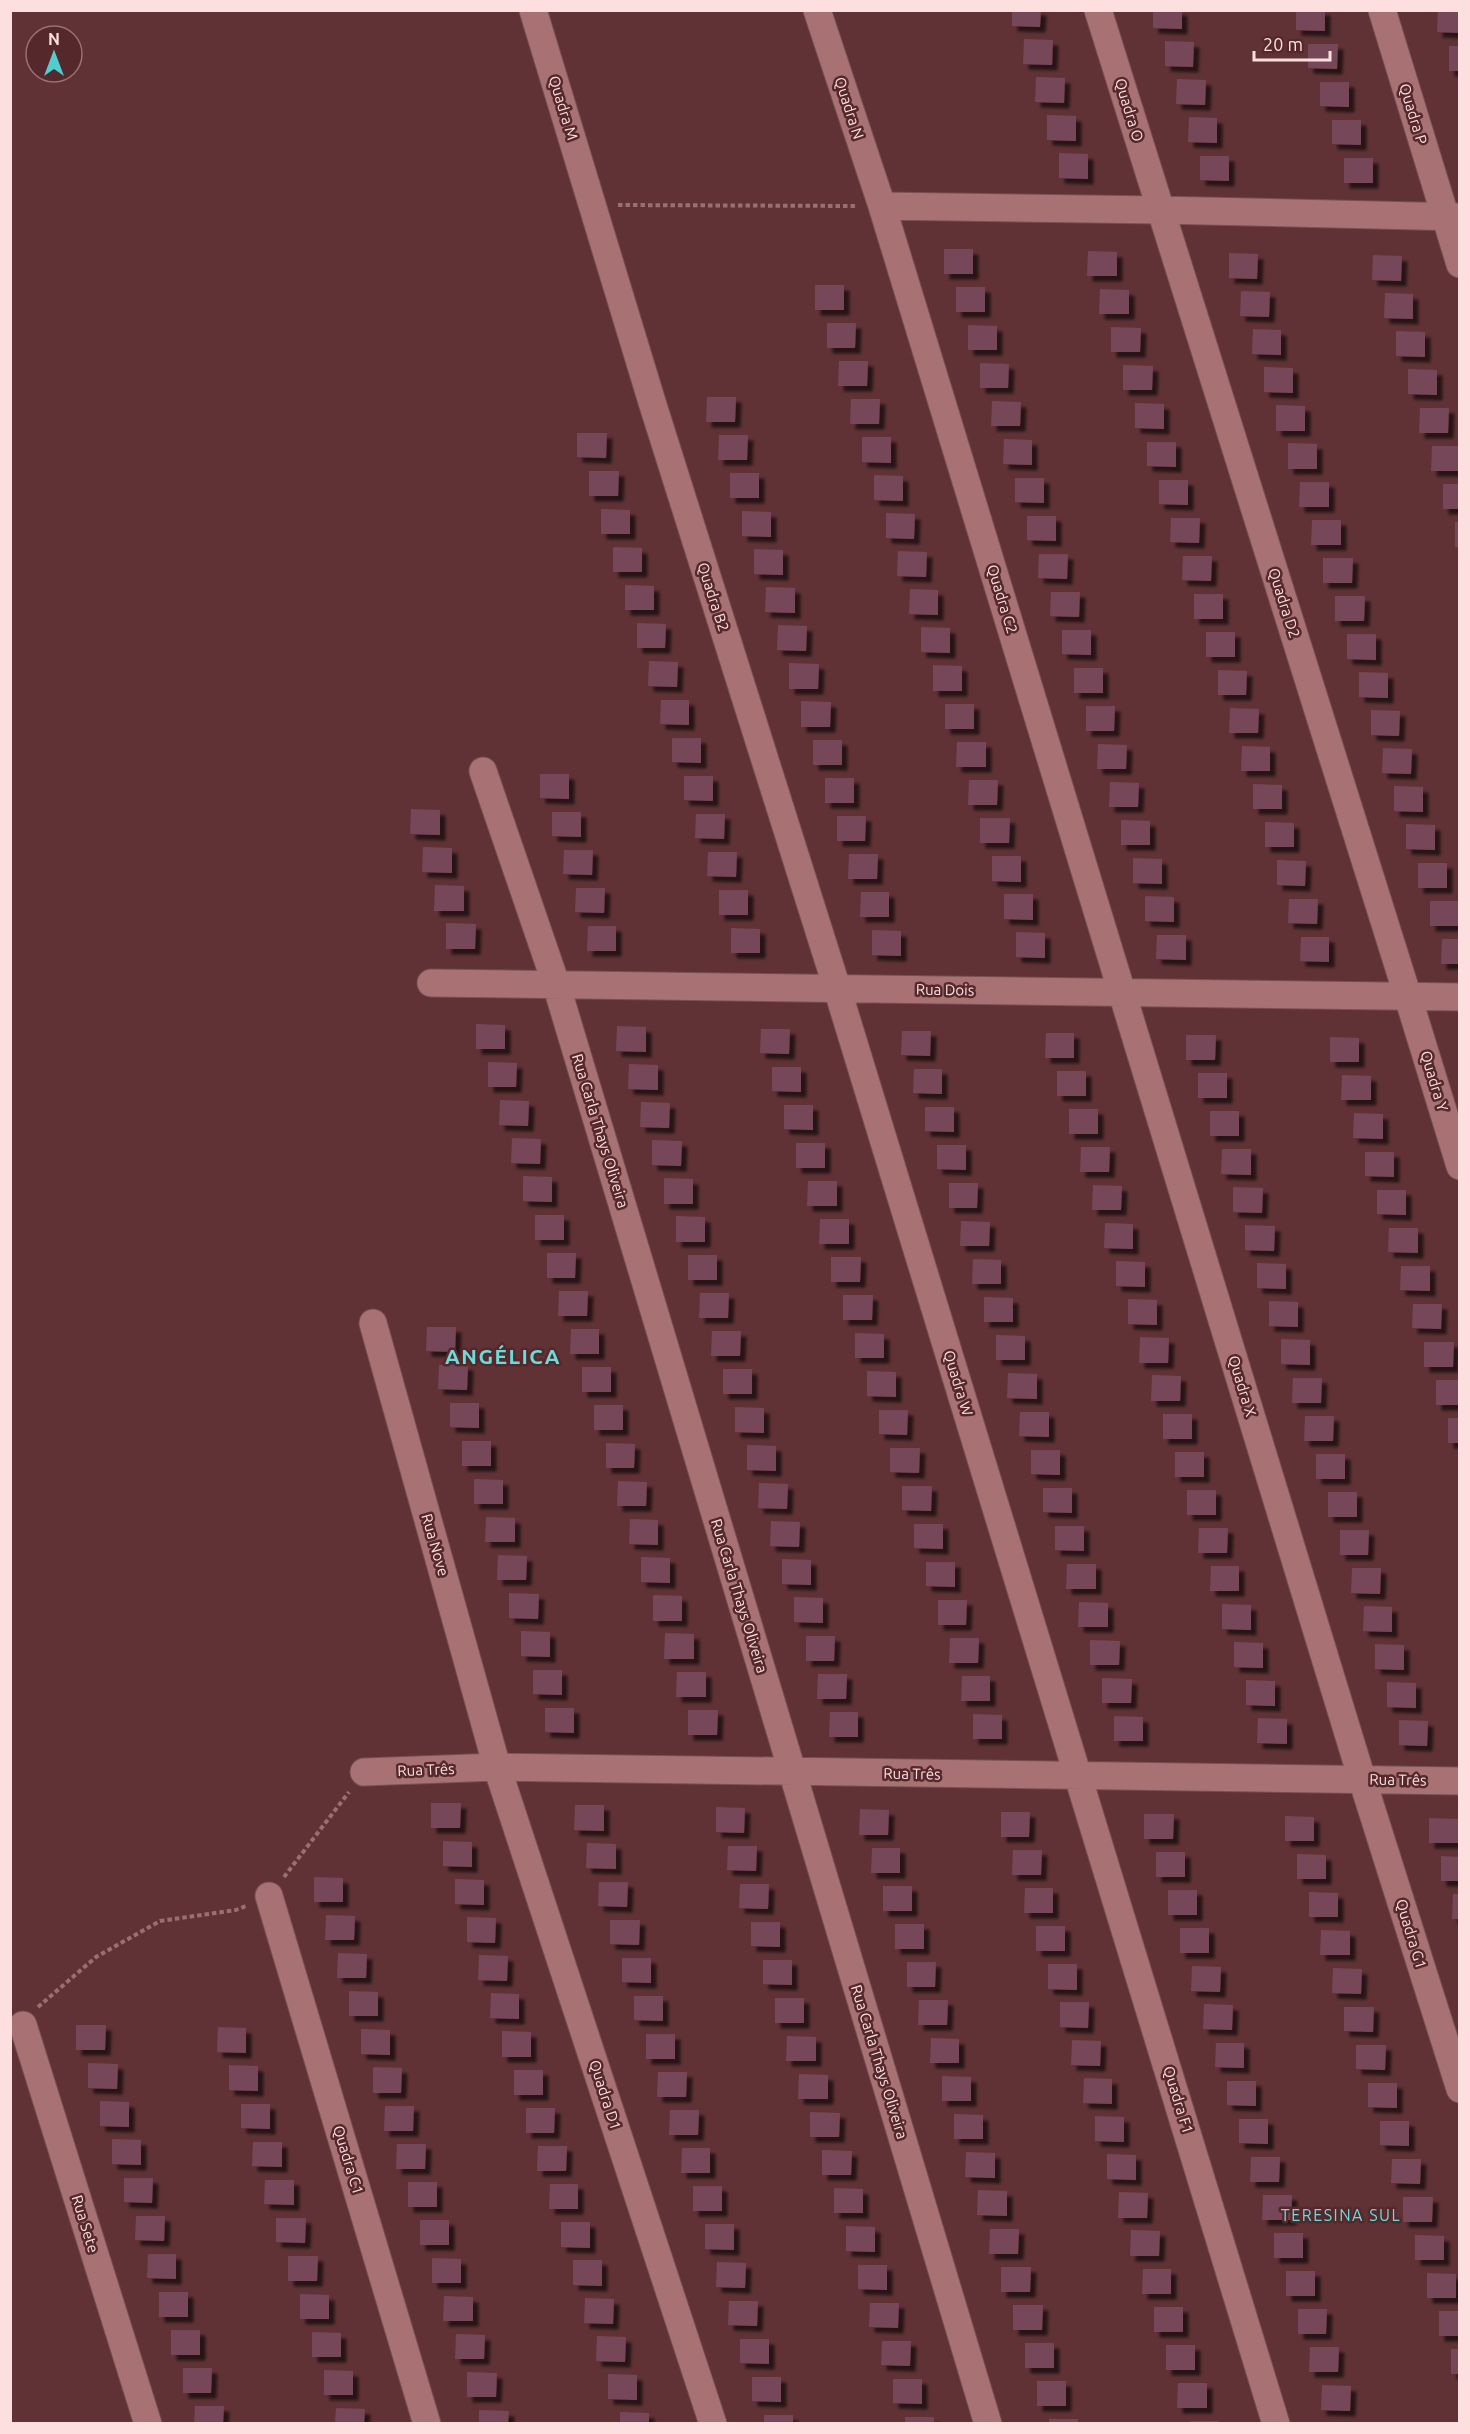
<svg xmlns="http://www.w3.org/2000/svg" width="1470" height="2434" font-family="Ubuntu,sans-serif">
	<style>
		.building { fill: #764758; filter: url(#shadow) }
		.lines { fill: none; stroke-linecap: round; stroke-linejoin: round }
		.minor-casing { stroke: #785053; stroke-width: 29 }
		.path { stroke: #997072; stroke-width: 4; stroke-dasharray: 4.5 3; stroke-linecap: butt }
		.minor { stroke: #a87274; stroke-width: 27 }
		.labels { text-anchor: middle; stroke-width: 5; stroke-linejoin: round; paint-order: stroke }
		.street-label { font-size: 15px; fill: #fddfdf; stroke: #55282b }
		.neighbourhood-label { font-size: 16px; letter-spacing: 1.5px; fill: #6ddadc; stroke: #55282b }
		.district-label { font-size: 21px; font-weight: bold; letter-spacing: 1.5px; fill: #6ddadc; stroke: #55282b }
	</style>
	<defs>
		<filter id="shadow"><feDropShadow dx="5.5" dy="5.5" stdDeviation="1.5" flood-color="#0009"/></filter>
	</defs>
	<rect width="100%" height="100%" fill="#613235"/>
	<!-- building -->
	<path class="building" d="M1012,10h29l-1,17 -28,-1z
		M1153,10h29v19l-29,-1z
		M1296,10h29v21l-29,-1z
		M1438,10h22v23l-23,-1z
		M1024,39l29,1 -1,25 -29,-1z
		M1165,41l29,1 -1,25 -28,-1z
		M1308,44h30l-1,25 -29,-1z
		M1449,46h11v25h-11z
		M1036,77l29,1 -1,25 -29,-1z
		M1177,79l29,1 -1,25 -29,-1z
		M1320,82h29v25l-29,-1z
		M1047,115l29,1v25l-29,-1z
		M1189,117l28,1v25l-29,-1z
		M1332,120h29v25l-29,-1z
		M1059,153l29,1v25l-29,-1z
		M1200,156h29v25l-29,-1z
		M1344,158h29v25h-29z
		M944,249h29v25h-29z
		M1088,251l29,1v24h-30z
		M1229,253l29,1 -1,25 -28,-1z
		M1373,255l29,1 -1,25 -29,-1z
		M815,285h29v25h-29z
		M956,287h29v25h-29z
		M1100,289l29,1v24h-30z
		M1241,291l29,1 -1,25 -29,-1z
		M1385,293l28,1v25l-29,-1z
		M827,323h29l-1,25h-28z
		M968,325l29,1v24h-29z
		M1111,327l30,1 -1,24h-29z
		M1253,329l28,1v25l-29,-1z
		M1396,331l29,1v25l-29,-1z
		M839,361h29l-1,25h-29z
		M980,363l29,1 -1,24h-28z
		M1123,365l30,1 -1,24h-29z
		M1264,367l29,1v25l-29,-1z
		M1408,369l29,1v25l-29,-1z
		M707,397h29l-1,25h-29z
		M851,399h29l-1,25h-29z
		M992,401l29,1 -1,24h-29z
		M1135,403l29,1v25l-29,-1z
		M1276,405l29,1v25h-29z
		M1420,408h29l-1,25h-29z
		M577,433h30l-1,25 -29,-1z
		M719,435h29l-1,25h-29z
		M862,437h29v26l-29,-1z
		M1004,439l28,1v25l-29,-1z
		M1147,442h29v25l-29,-1z
		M1288,443l29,1v25h-29z
		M1432,446h28v25h-29z
		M589,471h30l-1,25h-29z
		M730,473h29v25h-29z
		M874,475l29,1v25l-29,-1z
		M1015,478h29v25l-29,-1z
		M1159,480h29v25l-29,-1z
		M1300,482h29v25h-30z
		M1443,484h17v25h-17z
		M601,509l29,1v24h-29z
		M742,511l29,1v25l-29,-1z
		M886,513l29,1 -1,25 -28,-1z
		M1027,516h29v25l-29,-1z
		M1171,518h29l-1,25 -29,-1z
		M1312,520h29v25h-30z
		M1455,522h5v25h-5z
		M613,547l29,1v24h-29z
		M754,549l29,1v25l-29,-1z
		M898,551l29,1 -1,25 -29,-1z
		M1039,554h29l-1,25 -29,-1z
		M1183,556h29l-1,25 -29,-1z
		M1323,558h30l-1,25h-29z
		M625,585l29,1v24h-29z
		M766,587l29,1v25l-30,-1z
		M910,589l28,1v25l-29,-1z
		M1051,592h29l-1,25 -29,-1z
		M1194,594h29v25h-29z
		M1335,596h30l-1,25h-29z
		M637,623l29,1 -1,24h-28z
		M778,625l29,1 -1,25 -29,-1z
		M921,627l29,1v25l-29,-1z
		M1062,630h29v25l-29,-1z
		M1206,632h29v25h-29z
		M1347,634h29v26l-29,-1z
		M649,661l29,1 -1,25 -29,-1z
		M789,663l30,1 -1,25h-29z
		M933,665l29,1v25h-29z
		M1074,668h29v25h-29z
		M1218,670l29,1 -1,24h-28z
		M1359,672l29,1v25l-29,-1z
		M661,700h28v25l-29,-1z
		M801,701l30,1 -1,25h-29z
		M945,704h29v25h-29z
		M1086,706h29l-1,25h-28z
		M1230,708l29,1 -1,24h-29z
		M1371,710l29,1 -1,25 -28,-1z
		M672,738h29v25l-29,-1z
		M813,740h29v25h-29z
		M957,742h29v25h-30z
		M1098,744l29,1 -1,24h-29z
		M1242,746l28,1v24h-29z
		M1383,748l29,1 -1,25 -29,-1z
		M540,774h29v25l-29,-1z
		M684,776h29v25l-29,-1z
		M825,778h29v25h-29z
		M969,780h29l-1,25h-29z
		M1110,782l29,1 -1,24h-29z
		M1253,784l29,1v24h-29z
		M1394,786l29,1v25l-29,-1z
		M411,809l29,1v25l-30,-1z
		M552,812h29v25l-29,-1z
		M696,814h29l-1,25 -29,-1z
		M837,816h29l-1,25h-28z
		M980,818h30l-1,25h-29z
		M1121,820l29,1v24h-29z
		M1265,822l29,1v24h-29z
		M1406,824l29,1v25l-29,-1z
		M423,847l29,1v25l-30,-1z
		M564,850h29l-1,25 -29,-1z
		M708,852h29l-1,25 -29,-1z
		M849,854h29l-1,25h-29z
		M992,856h29v26l-29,-1z
		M1133,858l29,1v25l-29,-1z
		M1277,860l29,1 -1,25 -28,-1z
		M1418,863h29v25h-29z
		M435,885l29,1v25h-30z
		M576,888h29l-1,25 -29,-1z
		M719,890h29v25h-29z
		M861,892h28v25h-29z
		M1004,894h29v26l-29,-1z
		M1145,896l29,1v25l-29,-1z
		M1289,899h29l-1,25 -29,-1z
		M1430,901h29l-1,25h-28z
		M446,923l30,1 -1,25h-29z
		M588,926h28v25h-29z
		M731,928l29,1v24h-29z
		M872,930l29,1v25l-29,-1z
		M1016,932l29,1v25l-29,-1z
		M1157,935h29v25l-30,-1z
		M1301,937h28v25l-29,-1z
		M1442,939h18v25h-19z
		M476,1024l29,1v24h-29z
		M617,1026l29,1v25l-30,-1z
		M761,1029h29l-1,25 -29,-1z
		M902,1031h29l-1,25 -29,-1z
		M1046,1033h28v25h-29z
		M1186,1035h30l-1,25h-29z
		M1330,1037l29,1v24h-29z
		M488,1062l29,1 -1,24h-28z
		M629,1064l29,1v25l-30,-1z
		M772,1067h29v25l-29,-1z
		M914,1069h28v25l-29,-1z
		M1057,1071h29v25h-29z
		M1198,1073h29v25h-29z
		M1342,1075l29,1v24h-30z
		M500,1100l29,1 -1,25 -29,-1z
		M641,1102l29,1 -1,25 -29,-1z
		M784,1105h29v25l-29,-1z
		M925,1107h29v25l-29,-1z
		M1069,1109h29v25h-29z
		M1210,1111h29v25h-29z
		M1354,1113l29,1v25l-30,-1z
		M512,1138l29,1 -1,25 -29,-1z
		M652,1140l30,1 -1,25 -29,-1z
		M796,1143h29v25h-29z
		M937,1145h29v25l-29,-1z
		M1081,1147h29l-1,25h-29z
		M1222,1149h29v26l-30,-1z
		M1365,1152h29v25l-29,-1z
		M523,1176l29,1v25l-29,-1z
		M664,1178l29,1v25h-29z
		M808,1181h29v25h-30z
		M949,1183h29l-1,25h-28z
		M1093,1185l29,1 -1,24h-29z
		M1233,1187l30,1 -1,25 -29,-1z
		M1377,1190h29v25l-29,-1z
		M535,1215h29v25h-29z
		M676,1216l29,1v25h-29z
		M820,1219h29v25h-30z
		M961,1221l29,1 -1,24h-29z
		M1105,1223l28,1v25l-29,-1z
		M1245,1225l30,1 -1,25 -29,-1z
		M1389,1228h29v25l-30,-1z
		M547,1253h29l-1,25h-28z
		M688,1255h29v25h-29z
		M831,1257h30l-1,25h-29z
		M973,1259l28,1v24h-29z
		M1116,1261l29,1v25l-29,-1z
		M1257,1263l29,1v25l-29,-1z
		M1401,1266h29v25l-30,-1z
		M559,1291h29l-1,25h-29z
		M700,1293h29l-1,25h-29z
		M843,1295h30l-1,25h-29z
		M984,1297l29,1v24h-29z
		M1128,1299l29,1v25l-29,-1z
		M1269,1301l29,1v25l-29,-1z
		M1413,1304h29l-1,25 -29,-1z
		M427,1327h29l-1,25 -29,-1z
		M571,1329h28v25h-29z
		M712,1331h29l-1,25h-29z
		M855,1333l29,1v24h-29z
		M996,1335l29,1v24h-29z
		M1140,1337l29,1 -1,25h-29z
		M1281,1339l29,1v25l-29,-1z
		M1424,1342h30l-1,25h-29z
		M439,1365h29l-1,25 -29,-1z
		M582,1367h29v25h-29z
		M723,1369h29v25h-29z
		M867,1371l29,1v25l-29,-1z
		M1008,1373l29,1v25l-30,-1z
		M1152,1375l29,1 -1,25h-29z
		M1293,1378h29l-1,25h-29z
		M1436,1380h24v25h-24z
		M450,1403h29v25l-29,-1z
		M594,1405h29v25h-29z
		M735,1407l29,1v25l-29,-1z
		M879,1410h29l-1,25 -28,-1z
		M1020,1412h29v25l-30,-1z
		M1163,1414h29v25h-29z
		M1305,1416h29l-1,25h-29z
		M1448,1418h12v25h-12z
		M462,1441h29v25h-29z
		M606,1443l29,1 -1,24h-28z
		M747,1445l29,1v25l-29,-1z
		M890,1448h30l-1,25 -29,-1z
		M1031,1450h29v25l-29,-1z
		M1175,1452h29v25h-29z
		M1316,1454h29v25h-29z
		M474,1479l29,1v24h-29z
		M618,1481l29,1 -1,24h-29z
		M759,1483l29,1 -1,25 -29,-1z
		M902,1486h30l-1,25 -29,-1z
		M1043,1488h29v25l-29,-1z
		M1187,1490h29v25h-29z
		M1328,1492h29v25h-29z
		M486,1517l29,1v24h-30z
		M630,1519l28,1v25l-29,-1z
		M771,1521l29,1 -1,25 -29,-1z
		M914,1524h29v25l-29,-1z
		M1055,1526h29v25l-29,-1z
		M1199,1528h29l-1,25h-29z
		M1340,1530h29l-1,25h-28z
		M498,1555l29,1 -1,24h-29z
		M641,1557l29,1v25l-29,-1z
		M782,1559l29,1v25l-29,-1z
		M926,1562h29v25l-29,-1z
		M1067,1564h29v25h-30z
		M1211,1566h28v25h-29z
		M1352,1568h29l-1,26 -29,-1z
		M509,1593l30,1 -1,25 -29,-1z
		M653,1595l29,1v25h-29z
		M794,1597l29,1v25l-29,-1z
		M938,1600h29l-1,25h-28z
		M1079,1602l29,1v24h-30z
		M1222,1604l29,1v25l-29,-1z
		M1364,1606l28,1v25l-29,-1z
		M521,1631l29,1v25l-29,-1z
		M665,1633l29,1v25h-30z
		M806,1636h29l-1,25h-28z
		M950,1638h29l-1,25h-29z
		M1090,1640l30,1 -1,24h-29z
		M1234,1642l29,1v25l-29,-1z
		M1375,1644l29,1v25l-29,-1z
		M533,1670h29v25l-29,-1z
		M677,1672h29v25h-30z
		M818,1674h29l-1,25h-29z
		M962,1676h28v25h-29z
		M1102,1678l30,1 -1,24h-29z
		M1246,1680l29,1v25l-29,-1z
		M1387,1682l29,1v25l-29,-1z
		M545,1708h29v25l-29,-1z
		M688,1710h30l-1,25h-29z
		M830,1712h28v25h-29z
		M973,1714l29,1v24h-29z
		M1114,1716l29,1v24h-29z
		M1258,1718l29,1v25l-30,-1z
		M1399,1720l29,1 -1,25 -28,-1z
		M431,1803h30l-1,25h-29z
		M575,1805h29v26l-30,-1z
		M716,1807l29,1 -1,25 -28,-1z
		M860,1809l29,1 -1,25h-29z
		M1001,1812h29l-1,25h-28z
		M1144,1814h30l-1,25h-29z
		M1285,1816l29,1v24h-29z
		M1429,1818l29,1v24h-29z
		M443,1841l29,1v25l-29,-1z
		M587,1843l29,1v25l-30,-1z
		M728,1846h29l-1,25 -29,-1z
		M872,1848h28v25h-29z
		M1013,1850h29l-1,25h-29z
		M1156,1852h29v25h-29z
		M1297,1854l29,1v24h-29z
		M1441,1856l19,1v24h-19z
		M314,1877l29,1v24h-29z
		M455,1879l29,1v25l-29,-1z
		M599,1882h29l-1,25 -29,-1z
		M740,1884h29l-1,25 -29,-1z
		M883,1886h29v25h-29z
		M1025,1888h28v25h-29z
		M1168,1890h29v25h-29z
		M1309,1892l29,1v24h-29z
		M1453,1894h7v25h-8z
		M326,1915l29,1 -1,24h-29z
		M467,1917l29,1 -1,25 -28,-1z
		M610,1920h30l-1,25 -29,-1z
		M751,1922h29v25l-29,-1z
		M895,1924h29v25h-29z
		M1036,1926h29v25h-29z
		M1180,1928h29v25h-29z
		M1321,1930l29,1v24h-30z
		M338,1953l29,1 -1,24h-29z
		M479,1955l29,1 -1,25 -29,-1z
		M622,1958h29v25l-29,-1z
		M763,1960h29v25l-29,-1z
		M907,1962h29l-1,25h-28z
		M1048,1964h29v26l-29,-1z
		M1192,1966l29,1 -1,25 -29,-1z
		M1333,1968l29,1 -1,25 -29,-1z
		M349,1991l29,1v24h-29z
		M491,1993l28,1v25l-29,-1z
		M634,1996h29v25l-29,-1z
		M775,1998h29v25h-29z
		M919,2000h29l-1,25h-29z
		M1060,2002h29l-1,26 -28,-1z
		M1204,2004l29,1 -1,25 -29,-1z
		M1344,2007h30l-1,25 -29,-1z
		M76,2025h30l-1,25h-29z
		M218,2027l28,1v25l-29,-1z
		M361,2029l29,1v25l-29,-1z
		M502,2031l29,1v25h-29z
		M646,2034h29v25h-29z
		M787,2036l29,1v24h-30z
		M931,2038l28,1v24h-29z
		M1072,2040l29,1 -1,25 -29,-1z
		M1216,2043h28v25l-29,-1z
		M1356,2045h30l-1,25 -29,-1z
		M88,2063l30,1 -1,25 -29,-1z
		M229,2065l29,1v25l-29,-1z
		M373,2067l29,1 -1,25h-28z
		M514,2070h29v25h-29z
		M658,2072h29l-1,25h-29z
		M799,2074l29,1v24h-30z
		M942,2076l29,1v24h-29z
		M1084,2078l28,1v25l-29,-1z
		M1227,2081h29v25l-29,-1z
		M1368,2083h29v25l-29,-1z
		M100,2101l29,1v25l-29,-1z
		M241,2104h29v25l-29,-1z
		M385,2106h29l-1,25h-29z
		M526,2108h29l-1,25h-28z
		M670,2110h29l-1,25h-29z
		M810,2112l30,1 -1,24h-29z
		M954,2114l29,1v24h-29z
		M1095,2116l29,1v25l-29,-1z
		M1239,2119h29v25l-29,-1z
		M1380,2121h29v25l-29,-1z
		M112,2139l29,1v25l-29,-1z
		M253,2142h29v25l-30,-1z
		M397,2144h29l-1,25h-29z
		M538,2146h29l-1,25h-29z
		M682,2148h28v25h-29z
		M822,2150l30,1 -1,24h-29z
		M966,2152l29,1v25l-30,-1z
		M1107,2154l29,1v25l-29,-1z
		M1251,2157h29l-1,25h-29z
		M1392,2159h29l-1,25 -29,-1z
		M124,2178h29l-1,25 -28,-1z
		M265,2180h29v25l-30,-1z
		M408,2182h29v25h-29z
		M550,2184h28v25h-29z
		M693,2186h29v25h-29z
		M834,2188l29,1v24h-29z
		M978,2190l29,1v25l-30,-1z
		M1119,2192l29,1 -1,25h-29z
		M1263,2195h29l-1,25h-29z
		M1403,2197h30l-1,25h-29z
		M136,2216h29l-1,25 -29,-1z
		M276,2218h30l-1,25 -29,-1z
		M420,2220h29v25h-29z
		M561,2222h29v26l-29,-1z
		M705,2224h29v26l-29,-1z
		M846,2226l29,1v25l-29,-1z
		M990,2229h29l-1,25h-29z
		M1131,2230l29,1 -1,25h-29z
		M1274,2233h29v25h-29z
		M1415,2235l29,1v24h-29z
		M148,2254h28v25l-29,-1z
		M288,2256h30l-1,25h-29z
		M432,2258l29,1v24h-29z
		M573,2260h29v26l-29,-1z
		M717,2262l29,1 -1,25 -29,-1z
		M858,2265h29v25l-29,-1z
		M1001,2267h30l-1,25h-29z
		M1143,2269h28v25h-29z
		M1286,2271h29v25h-29z
		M1427,2273l29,1v24h-29z
		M159,2292h29v25h-29z
		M300,2294l29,1v24h-29z
		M444,2296l29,1v24h-30z
		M585,2298l29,1 -1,25 -29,-1z
		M729,2301h29l-1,25 -29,-1z
		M870,2303h29l-1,25 -29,-1z
		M1013,2305h30l-1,25h-29z
		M1154,2307h29v25h-29z
		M1298,2309h29l-1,25h-28z
		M1439,2311h21v25h-21z
		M171,2330h29v25h-29z
		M312,2332l29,1v24h-29z
		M456,2334l29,1 -1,24h-29z
		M597,2336l29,1 -1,25 -29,-1z
		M740,2339h29v25l-29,-1z
		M882,2341h29l-1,25 -29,-1z
		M1025,2343h29v25h-29z
		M1166,2345h29v25h-29z
		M1310,2347h29l-1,25h-29z
		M1451,2349h9v25h-9z
		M183,2368h29l-1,25h-28z
		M324,2370l29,1v24h-29z
		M467,2372l30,1 -1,24h-29z
		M608,2374l29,1v25l-29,-1z
		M752,2377h29v25l-29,-1z
		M893,2379h29v25l-29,-1z
		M1037,2381h29v25h-29z
		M1178,2383h29v25h-30z
		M1322,2385l29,1 -1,25 -29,-1z
		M195,2406h29l-1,18h-29z
		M336,2408l29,1 -1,15h-29z
		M479,2410l30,1 -1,13h-29z
		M620,2412l29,1v11h-29z
		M764,2415h29v9h-29z
		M905,2417h29v7h-29z
		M1049,2419h29v5h-29z
		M1190,2421h29v3h-29z"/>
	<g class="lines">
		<!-- minor casing -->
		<g class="minor-casing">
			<path id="minor" d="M533,10l119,392 185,586 439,1436
				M817,10l65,196 480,1573 98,310
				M1098,10l310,987 52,169
				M1382,10l78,254
				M882,206l278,4 300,7
				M483,771l73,213 432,1440
				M431,983l1029,14
				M373,1323l124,444 216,657
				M364,1772l133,-5 963,14
				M269,1896l158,528
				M23,2025l125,399"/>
		</g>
		<!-- path -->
		<path class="path" d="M618,205l238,1
			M284,1877l65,-85
			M38,2007l58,-50 64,-36 76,-11 10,-4"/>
		<!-- minor -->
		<use href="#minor" class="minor"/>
	</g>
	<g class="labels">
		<!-- street labels -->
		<g class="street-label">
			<text transform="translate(563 108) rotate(73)" y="5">Quadra M</text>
			<text transform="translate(849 108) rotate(72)" y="5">Quadra N</text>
			<text transform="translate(1129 110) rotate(73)" y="5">Quadra O</text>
			<text transform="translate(1413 114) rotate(73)" y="5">Quadra P</text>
			<text transform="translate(713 597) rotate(72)" y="5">Quadra B2</text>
			<text transform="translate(1002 599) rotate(73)" y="5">Quadra C2</text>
			<text transform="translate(1284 603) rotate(72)" y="5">Quadra D2</text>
			<text transform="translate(945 990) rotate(1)" y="5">Rua Dois</text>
			<text transform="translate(1434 1081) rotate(73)" y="5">Quadra Y</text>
			<text transform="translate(600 1131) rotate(73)" y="5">Rua Carla Thays Oliveira</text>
			<text transform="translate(958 1383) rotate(73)" y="5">Quadra W</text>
			<text transform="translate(1242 1386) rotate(73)" y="5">Quadra X</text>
			<text transform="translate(435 1545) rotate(74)" y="5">Rua Nove</text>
			<text transform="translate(739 1596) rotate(73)" y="5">Rua Carla Thays Oliveira</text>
			<text transform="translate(426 1770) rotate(-2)" y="5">Rua Três</text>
			<text transform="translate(912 1774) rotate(1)" y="5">Rua Três</text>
			<text transform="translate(1398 1780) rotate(1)" y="5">Rua Três</text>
			<text transform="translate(1411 1934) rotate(73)" y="5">Quadra G1</text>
			<text transform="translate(879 2062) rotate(73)" y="5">Rua Carla Thays Oliveira</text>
			<text transform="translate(605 2095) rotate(72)" y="5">Quadra D1</text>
			<text transform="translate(1178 2100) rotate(73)" y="5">Quadra F1</text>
			<text transform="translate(348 2160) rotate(73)" y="5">Quadra C1</text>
			<text transform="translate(85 2224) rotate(73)" y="5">Rua Sete</text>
		</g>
		<!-- neighbourhood labels -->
		<g class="neighbourhood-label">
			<text x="1341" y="2221">TERESINA SUL</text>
		</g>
		<!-- district labels -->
		<g class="district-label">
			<text x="503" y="1364">ANGÉLICA</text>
		</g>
	</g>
	<!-- border -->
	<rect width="1470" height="2434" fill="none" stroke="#fddfdf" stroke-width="24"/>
	<!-- north arrow -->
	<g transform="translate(54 54)"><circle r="28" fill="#55282b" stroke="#987173" stroke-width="1.5"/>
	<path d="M0-4.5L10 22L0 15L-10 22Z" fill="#52cdcf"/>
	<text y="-9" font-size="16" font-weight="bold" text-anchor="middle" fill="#fddfdf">N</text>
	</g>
	<!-- scale -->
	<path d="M1254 51v9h76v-9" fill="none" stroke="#fddfdf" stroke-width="3"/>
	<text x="1263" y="51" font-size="18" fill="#fddfdf" stroke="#55282b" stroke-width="4.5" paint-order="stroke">20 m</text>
</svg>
